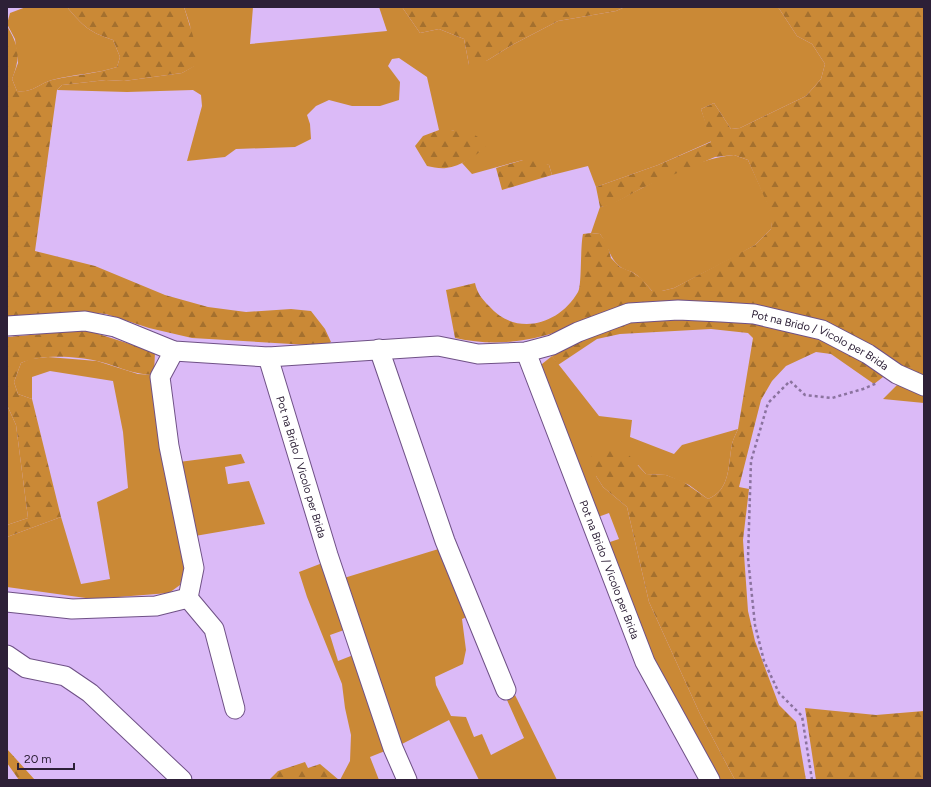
<svg xmlns="http://www.w3.org/2000/svg" width="931" height="787" font-family="Figtree,sans-serif">
	<style>
		.grass { fill: #ca8936 }
		.forest { fill: url(#forest-firs) }
		.lines { fill: none; stroke-linecap: round; stroke-linejoin: round }
		.minor-casing { stroke: #6f5186; stroke-width: 21 }
		.path { stroke: #8b739f; stroke-width: 2.5; stroke-dasharray: 3 3; stroke-linecap: butt }
		.minor { stroke: #fff; stroke-width: 19 }
		.labels { text-anchor: middle; stroke-width: 4; stroke-linejoin: round; paint-order: stroke }
		.street-label { font-size: 11px; fill: #2d2037; stroke: #dbbaf7 }
	</style>
	<defs>
		<pattern id="forest-firs" width="22" height="20" patternUnits="userSpaceOnUse"><rect width="22" height="20" fill="#ca8936"/><path d="M5 1l3.5 6h-7zM16 11l3.5 6h-7z" fill="#a4702e"/></pattern>
	</defs>
	<rect width="100%" height="100%" fill="#dbbaf7"/>
	<!-- grass -->
	<path class="grass" d="M26,7h41c16,19 22,25 46,33l7,17 -3,10c-21,7 -43,7 -65,13 -14,4 -19,13 -35,11l-5,-12 6,-16 -3,-24 -8,-15 3,-11z
		M184,7h69l-3,37 137,-13 -8,-24h23l18,26 19,-4 25,10 5,26 19,-5 24,-15 46,-24 58,-10 9,-4h153l19,29 15,8 13,20 -4,15 -15,17 -66,32 -9,1 -17,-26 -13,6 11,32 -54,24 -62,22 -8,-21 -36,9 -3,-10 -26,-5 -51,14 -10,-11 18,-12 -27,-21h-14l-12,-53 -28,-19 -7,1 -4,7 12,16 -1,18 -19,6h-28l-23,-6 -13,6 -9,9 3,9 1,15 -16,8 -59,2 -11,8 -38,4 15,-55 -1,-11 -8,-5 -66,2 -70,-2 5,-5 44,-5 18,1 58,-8 12,-7 -4,-41z
		M734,155l14,5 25,55 -2,14 -16,16 -21,12 -60,31 -12,3h-10c-6,-7 -12,-15 -20,-19 -5,-2 -10,-3 -14,-7 -10,-10 -9,-19 -18,-31l-9,-1 9,-26c15,-3 27,-12 42,-19 28,-14 60,-30 92,-33z
		M552,356l47,60 33,4 -2,17 44,17 8,-9 56,-16c-2,5 -5,10 -6,15 -4,20 -1,46 -24,55l-19,-14 -23,-10 -20,-1 -8,-9 -42,11 7,11 24,20 22,95 51,112 35,66h-18l-65,-121 -45,-116 12,-4 -10,-26 -11,4 -56,-142v-11z
		M48,357l49,4 41,13 16,1 32,190 -6,20 -11,8 -76,6 -86,-12v-50l54,-20 20,67 29,-5 -13,-77 31,-14 -5,-56 -10,-51 -63,-10 -18,6v22l-14,-5 -4,-12 7,-19 9,-4z
		M897,385l27,9v9l-41,-4z
		M7,405l9,20 12,93 -21,7z
		M241,454l4,9 -20,4 3,17 21,-3 16,43 -70,12 -16,-74z
		M445,547l28,67 -11,5 4,31 -3,14 -28,13 1,8 15,31 15,1 8,20 8,-3 9,21 33,-17 -17,-38 8,-5 42,85h-78l-30,-60 -49,25 -56,-167z
		M325,562l22,67 -17,6 8,26 18,-7 34,95 -20,8 9,23h-39l10,-19 1,-26 -6,-27 -3,-24 -35,-87 -8,-25z"/>
	<!-- forest -->
	<path class="forest" d="M67,7h117l14,45 -3,14 -13,7 -58,8 -18,-1 -44,5 -5,5 -22,161 60,15 70,29 43,12 38,5 45,-3 20,2 14,18 6,13 -6,4 -133,-8 -43,-10 -43,-14 -22,-2 -77,6v-292c12,20 14,31 5,53l5,12c16,2 21,-7 35,-11 22,-5 44,-6 65,-13l3,-10 -7,-17c-24,-8 -30,-14 -46,-33z
		M402,7h223l-9,4 -58,10 -46,24 -24,15 -11,5h-8l-5,-26 -25,-10 -19,4z
		M778,7h146v372l-34,-16 -159,-58 -171,26c-36,12 -69,15 -105,7l-9,-48 29,-7c2,10 7,16 14,23 27,31 70,19 89,-14 4,-6 2,-45 5,-58l8,-1 9,1 7,9 4,15 9,9 12,5 9,6 11,13h10l12,-3 81,-43 16,-16 1,-14 -24,-55 -14,-5 -19,2 -73,31 -31,17 -11,2 -4,-20 62,-22 53,-23 -10,-33 13,-6 17,26 9,-1 66,-32 15,-17 4,-15 -13,-20 -15,-8z
		M439,130c18,0 37,-1 47,16 -10,10 -25,20 -40,22 -6,1 -13,-1 -19,-2l-12,-20 8,-10z
		M523,160h13l13,5 3,10 -50,15 -6,-22z
		M730,318l90,19 67,37 -13,10 -43,-30 -15,-2 -30,14 -14,15 -11,19 -22,87 10,2 -6,51 5,71 7,30 24,64 17,17 10,58h-71l-35,-66 -51,-112 -22,-95 -24,-20 -7,-11 -5,-21 6,-6c31,-4 29,5 49,25l20,1 16,6 26,18c23,-9 20,-35 24,-55 1,-5 4,-10 6,-15l15,-91 -5,-5 -37,-4 -91,5 -23,5 -39,26 -6,-9 61,-31 41,-6z
		M86,330l69,22 -1,23c-25,-1 -35,-9 -57,-14 -21,-5 -57,-7 -76,2l-7,19 4,12 14,5 29,118 -54,20v-12l21,-7 -12,-93 -9,-20v-68z
		M805,708l71,7 48,-4v69h-108z
		M7,749l28,31h-16l-12,-17z
		M305,762l3,6 12,-4 19,16h-70l9,-9z"/>
	<g class="lines">
		<!-- minor casing -->
		<g class="minor-casing">
			<g id="minor">
				<path id="s1" d="M7,326l78,-5 30,6 59,24 94,6 170,-11 40,8 48,-2 26,-7 26,-13 51,-19 49,-3 43,2 33,2 68,16 46,24 29,20 27,12"/>
				<path d="M379,349l66,192 61,149"/>
				<path id="s2" d="M526,352l119,310 65,118"/>
				<path id="s3" d="M268,357l60,198 65,193 14,32"/>
				<path d="M188,598l26,31 21,80"/>
				<path d="M7,602l65,7 84,-3 32,-8 6,-30 -25,-122 -9,-69 14,-26"/>
				<path d="M7,655l19,13 39,8 25,17 92,87"/>
			</g>
		</g>
		<!-- path -->
		<path class="path" d="M812,780l-10,-64 -23,-23 -15,-32 -9,-36 -7,-67 3,-97 17,-58 22,-22 15,14 27,3 31,-9 14,-6"/>
		<!-- minor -->
		<use href="#minor" class="minor"/>
	</g>
	<g class="labels">
		<!-- street labels -->
		<g class="street-label">
			<text dy="4" stroke="none"><textPath href="#s1" startOffset="833">Pot na Brido / Vicolo per Brida</textPath></text>
			<text dy="4" stroke="none"><textPath href="#s3" startOffset="115">Pot na Brido / Vicolo per Brida</textPath></text>
			<text dy="4" stroke="none"><textPath href="#s2" startOffset="233">Pot na Brido / Vicolo per Brida</textPath></text>
		</g>
	</g>
	<!-- border -->
	<rect width="931" height="787" fill="none" stroke="#2d2037" stroke-width="16"/>
	<!-- scale -->
	<path d="M18 763v6h56v-6" fill="none" stroke="#2d2037" stroke-width="2"/>
	<text x="24" y="763" font-size="12" fill="#2d2037" stroke="#dbbaf7" stroke-width="3" paint-order="stroke">20 m</text>
</svg>
